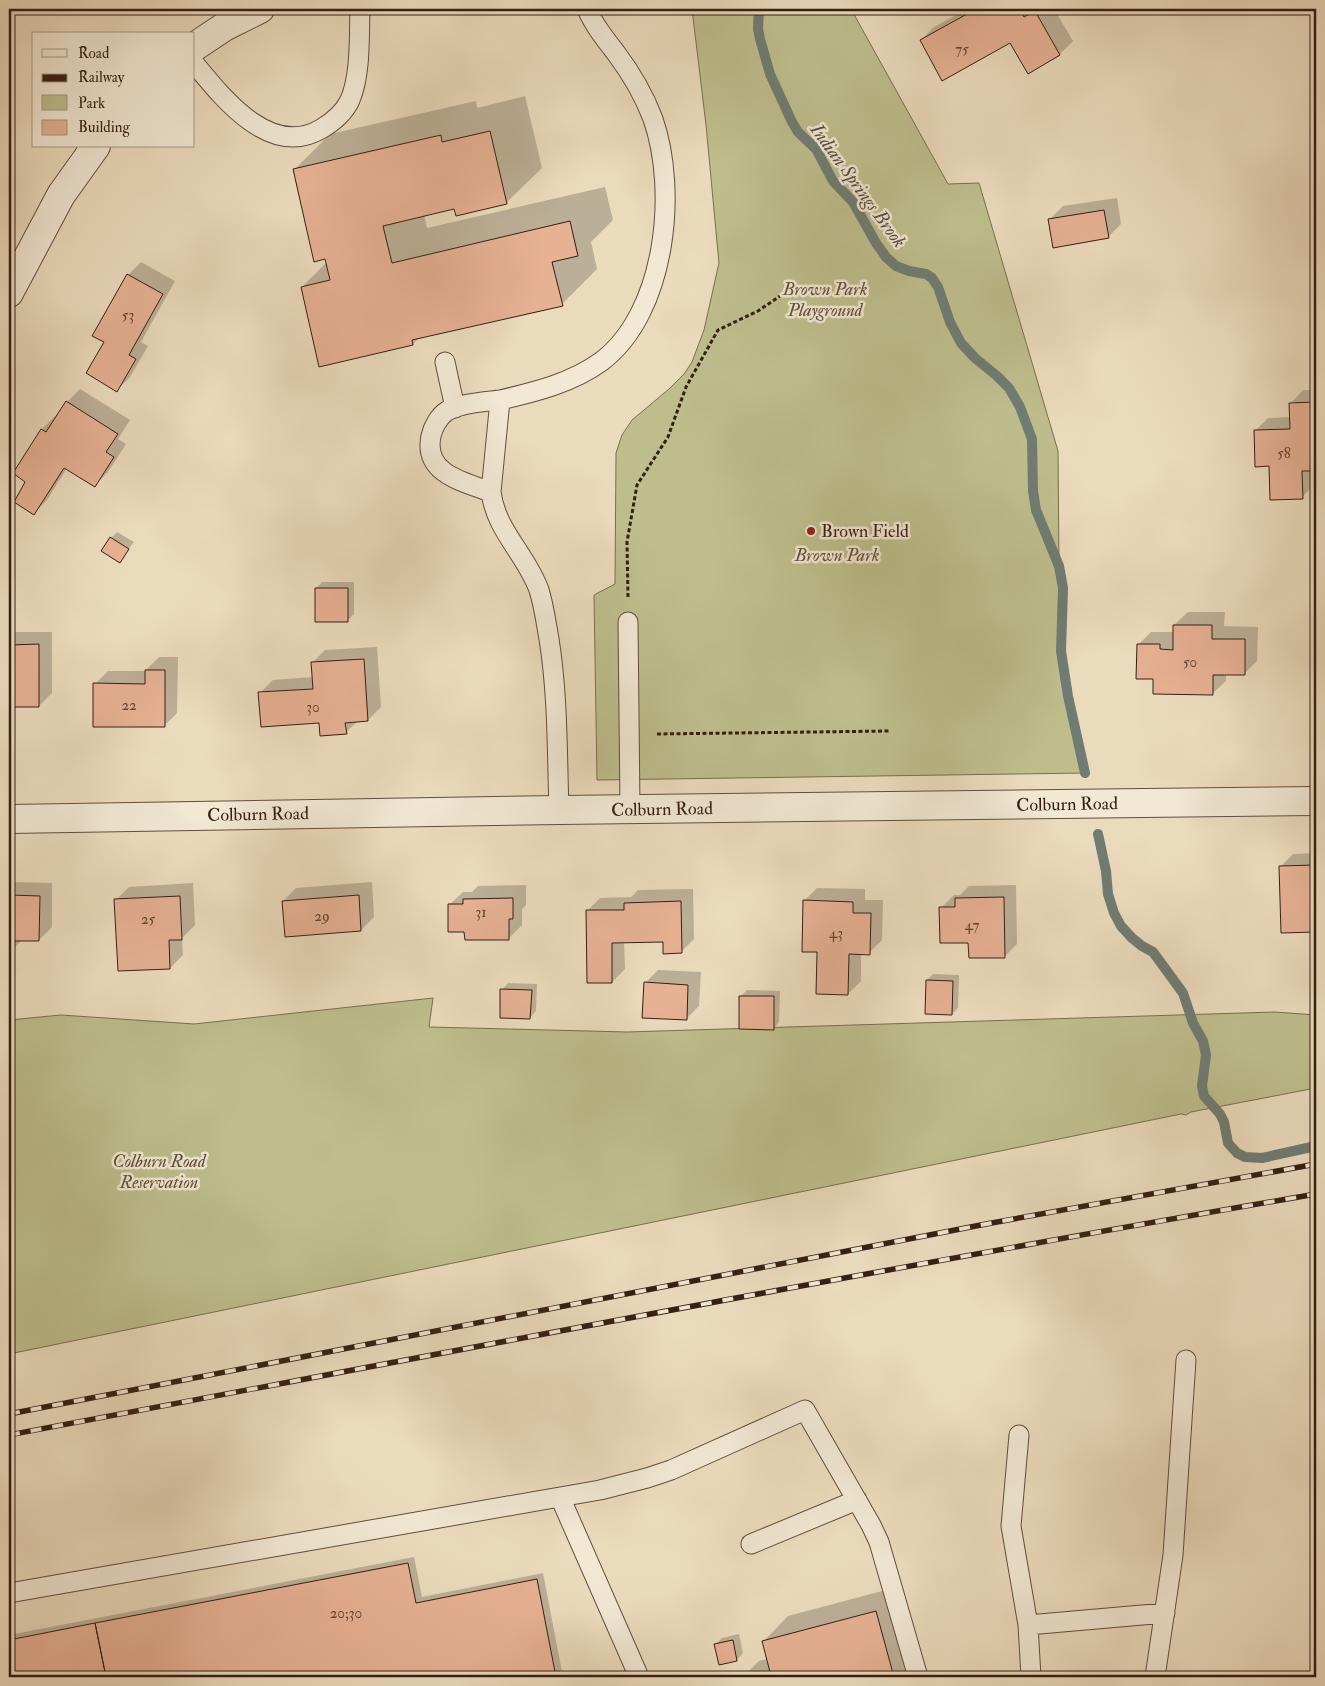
<svg xmlns="http://www.w3.org/2000/svg" width="1325" height="1686" font-family="'IM FELL Double Pica',serif">
	<style>
		.green { fill: #bebe8d; stroke: #7a6e50 }
		.shadow { fill: #0003 }
		.lines { fill: none; stroke-linecap: round; stroke-linejoin: round }
		.stream { stroke: #707c73; stroke-width: 10 }
		.building { fill: #e7b194; stroke: #351e14 }
		.service-casing { stroke: #624d3e; stroke-width: 21 }
		.minor-casing { stroke: #624d3e; stroke-width: 30 }
		.path { stroke: #351e14; stroke-width: 3; stroke-dasharray: 4 2.5; stroke-linecap: butt }
		.service { stroke: #f2e8d4; stroke-width: 19 }
		.minor { stroke: #f2e8d4; stroke-width: 28 }
		.rail-casing { stroke: #351e14; stroke-width: 5.5 }
		.rail { stroke: #f2e8d4; stroke-width: 4; stroke-dasharray: 11; stroke-linecap: butt }
		.poi-dot { fill: #8f2418; stroke: #f2e8d4; stroke-width: 2 }
		.labels { text-anchor: middle; stroke-width: 5; stroke-linejoin: round; paint-order: stroke }
		.number-label { font-size: 15px; fill: #624334 }
		.park-label { font-size: 18px; font-style: italic; fill: #5e4e38; stroke: #f2e8d4 }
		.poi-label { font-size: 18px; fill: #351e14; stroke: #f2e8d4; text-anchor: start }
		.street-label { font-size: 18px; fill: #351e14; stroke: #f2e8d4 }
		.water-label { font-size: 19px; font-style: italic; fill: #534d43; stroke: #f2e8d4 }
	</style>
	<rect width="100%" height="100%" fill="#ebdbbd"/>
	<filter id="stains"><feTurbulence type="fractalNoise" baseFrequency=".004" numOctaves="4"/><feColorMatrix values="0 0 0 0 .2 0 0 0 0 .09 0 0 0 0 .02 0 0 0 .5 -.17"/></filter>
	<radialGradient id="worn" r=".72"><stop offset=".6" stop-color="#630" stop-opacity="0"/><stop offset="1" stop-color="#630" stop-opacity=".3"/></radialGradient>
	<!-- green -->
	<path class="green" d="M692,9h159l97,175 31,-1 79,268 1,115 4,22 -2,63 7,45 17,77 -488,7 -3,-185 21,-11 1,-131 6,-18 10,-15 37,-31 15,-15 8,-12 12,-32 15,-67 -13,-138z
		M433,998l-4,29 198,5 648,-20 41,3v73l-125,24 -5,3 -5,-1 -1172,240v-334l52,-5 133,9z"/>
	<!-- shadow -->
	<path class="shadow" d="M9,9h6l-6,13z
		M967,9h87l19,32 -13,13 -50,-13 -89,-1 13,-13z
		M525,96l17,72 -36,35 -51,5 -31,7 3,13 178,-41 8,33 -22,22 6,27 -35,35 -143,34 -6,6 -111,-57 25,-25 -33,-92 36,-36 146,-33 1,7z
		M1117,198l4,26 -13,13 -58,-18 13,-13z
		M141,262l34,19 -34,61 7,4 -18,31 -13,13 -12,-48 23,-67z
		M80,389l50,31 -12,19 8,5 -18,28 -13,13 -28,-17 -20,32 -13,13 -7,-32 -13,-8 28,-44 13,-13 2,2 10,-16z
		M1303,390h13v78l-1,1v15l-13,13 -32,-32 -15,-34 13,-13 22,-1v-13z
		M117,532l17,10 -15,19 -8,-23z
		M322,582h32v32l-6,6 -32,-31z
		M1188,612h37l-1,14 34,1 -1,34 -13,13h-18v7l-14,13 -58,-16 -16,-33 13,-13h23v-7z
		M9,632h43v61l-13,13h-30z
		M377,647l4,60 -13,13 -10,1 -12,11 -86,-39 13,-13 40,-3 -1,-14 13,-13z
		M159,657h19l-1,56 -13,13 -69,-42 13,-13h37z
		M1316,853v78l-33,1 -3,-65 13,-13z
		M9,882l43,1v44l-13,13 -18,-1v2l-12,13z
		M372,882l2,35 -13,13 -78,-29 13,-13z
		M193,883l2,42 -13,13 1,17 -13,13 -54,-68 13,-13z
		M526,885v20l-4,5v15l-13,13 -43,-7 -17,-26 14,-13h9l6,-6z
		M1016,885l1,59 -13,13 -34,-15 -29,-34 13,-13h6l9,-9z
		M817,888l48,1v11h18l-1,40 -13,13h-8v28l-13,13 -29,-43 -15,-50z
		M693,889l1,50 -13,13 -17,-12 -40,1 1,28 -13,13 -25,-71 13,-13 31,-1 7,-7z
		M658,970l43,2 -2,34 -13,13 -41,-36z
		M933,974l26,1 -1,33 -6,6 -25,-34z
		M508,983l29,1 -1,27 -6,7 -28,-28z
		M747,990l33,1 -1,31 -6,7 -33,-32z
		M414,1557l8,40 121,-24 20,104h-554v-42z
		M901,1586l25,91h-183l16,-16 8,-2 -4,-17 25,-26z
		M739,1634l4,19 -6,7 -22,-15 7,-7z"/>
	<g class="lines">
		<!-- stream -->
		<path class="stream" d="M759,9l-1,20 2,10 10,35 22,48 6,10 18,17 17,32 20,21 23,41 10,14 10,9 13,5 17,3 6,4 6,9 12,35 11,21 14,15 22,18 12,12 11,19 12,32 1,52 3,19 23,56 4,22 -2,63 7,45 17,77
			M1098,834l8,37 2,23 6,19 7,13 11,12 10,8 11,6 30,41 10,30 10,18 3,14 -4,31 2,10 16,18 4,8 4,21 9,10 8,4 17,1 54,-12"/>
	</g>
	<!-- building -->
	<path class="building" d="M976,9h11l2,3 6,-3h24l5,8 11,-6 25,44 -32,19 -18,-31 -68,38 -22,-41z
		M490,131l17,73 -51,12 -2,-7 -71,17 9,37 178,-42 8,35 -26,6 11,44 -151,34 1,5 -94,22 -18,-80 29,-7 -5,-21 -11,3 -21,-93 148,-34 1,7z
		M1104,210l5,28 -56,10 -5,-29z
		M127,274l36,20 -34,61 7,4 -19,33 -31,-19 18,-31 -12,-6z
		M66,401l52,33 -12,18 8,5 -19,30 -31,-19 -30,47 -20,-13 11,-20 -12,-9 28,-44 5,3z
		M1316,402v37l-2,1 1,31h-13l1,28 -33,1 -1,-34 -14,1 -1,-37 36,-1 -1,-26z
		M110,537l19,12 -9,14 -19,-12z
		M315,588h33v34h-33z
		M1173,625h39v14h33v36h-32v20l-60,-1v-15h-17l1,-35h23v5l13,1z
		M39,644v63h-30v-62z
		M364,659l4,62 -23,2 2,11 -27,2 -1,-13 -58,4 -3,-35 55,-3 -2,-27z
		M145,670h20v57h-72v-44l52,1z
		M1316,865v67l-35,1 -2,-67z
		M9,895l31,1 -1,45h-30z
		M359,895l2,36 -76,6 -3,-36z
		M180,896l2,44h-13l1,29 -52,2 -4,-72z
		M1004,897l1,61h-36l-1,-15h-28l-1,-36h16v-9z
		M513,898v21h-4v21h-44l-1,-8h-16v-28h15v-5z
		M803,900l50,2v11h18l-1,42 -21,-1 -1,41 -32,-1 1,-42h-15z
		M681,901l1,52 -19,1v-12l-51,1v40h-25l-1,-73h38v-7z
		M926,980l27,1 -1,34 -27,-1z
		M644,982l44,3 -1,35 -45,-2z
		M500,989l32,1 -2,29 -30,-1z
		M739,996h35v34l-35,-1z
		M408,1563l8,40 121,-24 19,98h-450l-11,-54z
		M876,1611l18,66h-128l5,-1 -9,-35z
		M95,1623l11,54h-97v-37z
		M733,1640l4,21 -18,4 -5,-21z"/>
	<g class="lines">
		<!-- service casing -->
		<g class="service-casing">
			<path id="service" d="M194,63c28,34 76,96 127,66 12,-7 23,-16 29,-29 11,-26 9,-64 10,-91
				M445,362l10,46
				M491,492c-27,-10 -68,-18 -60,-56 2,-9 8,-20 16,-25 15,-8 36,-9 53,-11
				M628,622l2,187
				M559,810c-2,-57 -1,-115 -10,-171 -3,-17 -5,-33 -10,-49 -13,-36 -43,-59 -48,-98l9,-92c35,-8 72,-17 102,-39 64,-49 76,-170 51,-242 -9,-24 -22,-46 -37,-66 -11,-14 -22,-28 -29,-44
				M1019,1435l-8,91 17,99 3,52
				M560,1497l40,-7 47,-12 24,-8 134,-60 66,115 8,17 39,135
				M751,1544l106,-44
				M9,1593l551,-96 79,180
				M1028,1625l137,-12
				M1155,1677l18,-122 13,-195"/>
		</g>
		<!-- minor casing -->
		<g class="minor-casing">
			<path id="minor" d="M194,47l30,-20 36,-18
				M9,293l52,-98 35,-49
				M9,819l550,-9 757,-9"/>
		</g>
		<!-- path -->
		<path class="path" d="M628,597l-1,-55 10,-57 31,-48 18,-50 32,-57 40,-19 22,-15
			M657,734l233,-3"/>
		<!-- service -->
		<use href="#service" class="service"/>
		<!-- minor -->
		<use href="#minor" class="minor"/>
		<!-- rail casing -->
		<g class="rail-casing">
			<path id="rail" d="M9,1414l977,-190 330,-60
				M9,1435c435,-82 870,-166 1307,-241"/>
		</g>
		<!-- rail -->
		<use href="#rail" class="rail"/>
	</g>
	<!-- markers -->
	<circle class="poi-dot" cx="811" cy="531" r="5"/>
	<g class="labels">
		<!-- number labels -->
		<g class="number-label">
			<text x="962" y="54">75</text>
			<text x="128" y="320">53</text>
			<text x="1284" y="458">58</text>
			<text x="1190" y="667">50</text>
			<text x="129" y="710">22</text>
			<text x="313" y="712">30</text>
			<text x="481" y="917">31</text>
			<text x="322" y="921">29</text>
			<text x="148" y="924">25</text>
			<text x="972" y="930">47</text>
			<text x="836" y="938">43</text>
			<text x="346" y="1618">20;30</text>
		</g>
		<!-- park labels -->
		<g class="park-label">
			<text x="825" y="295">Brown Park<tspan x="825" dy="21">Playground</tspan></text>
			<text x="837" y="561">Brown Park</text>
			<text x="159" y="1167">Colburn Road<tspan x="159" dy="21">Reservation</tspan></text>
		</g>
		<!-- poi labels -->
		<g class="poi-label">
			<text x="821" y="537">Brown Field</text>
		</g>
		<!-- street labels -->
		<g class="street-label">
			<text transform="translate(1067 804) rotate(-1)" y="6">Colburn Road</text>
			<text transform="translate(662 809) rotate(-1)" y="6">Colburn Road</text>
			<text transform="translate(258 814) rotate(-1)" y="6">Colburn Road</text>
		</g>
		<!-- water labels -->
		<g class="water-label">
			<text transform="translate(859 185) rotate(54)" y="7">Indian Springs Brook</text>
		</g>
	</g>
	<!-- margin -->
	<rect width="1325" height="1686" fill="none" stroke="#ebdbbd" stroke-width="30"/>
	<rect x="10" y="10" width="1305" height="1666" fill="none" stroke="#351e14" stroke-width="2.5"/>
	<rect x="15" y="15" width="1295" height="1656" fill="none" stroke="#351e14"/>
	<!-- legend -->
	<rect x="32" y="32" width="162" height="115" fill="#f2e8d4" stroke="#a69787"/>
	<rect x="42" y="49" width="25" height="8" fill="#f2e8d4" stroke="#a69787"/>
	<text x="78" y="58" font-size="15" fill="#351e14">Road</text>
	<rect x="42" y="74" width="25" height="8" fill="#351e14" stroke="#a69787"/>
	<text x="78" y="82" font-size="15" fill="#351e14">Railway</text>
	<rect x="42" y="95" width="25" height="15" fill="#bebe8d" stroke="#a69787"/>
	<text x="78" y="108" font-size="15" fill="#351e14">Park</text>
	<rect x="42" y="120" width="25" height="15" fill="#e7b194" stroke="#a69787"/>
	<text x="78" y="132" font-size="15" fill="#351e14">Building</text>
	<rect width="100%" height="100%" filter="url(#stains)"/>
	<rect width="100%" height="100%" fill="url(#worn)"/>
</svg>
